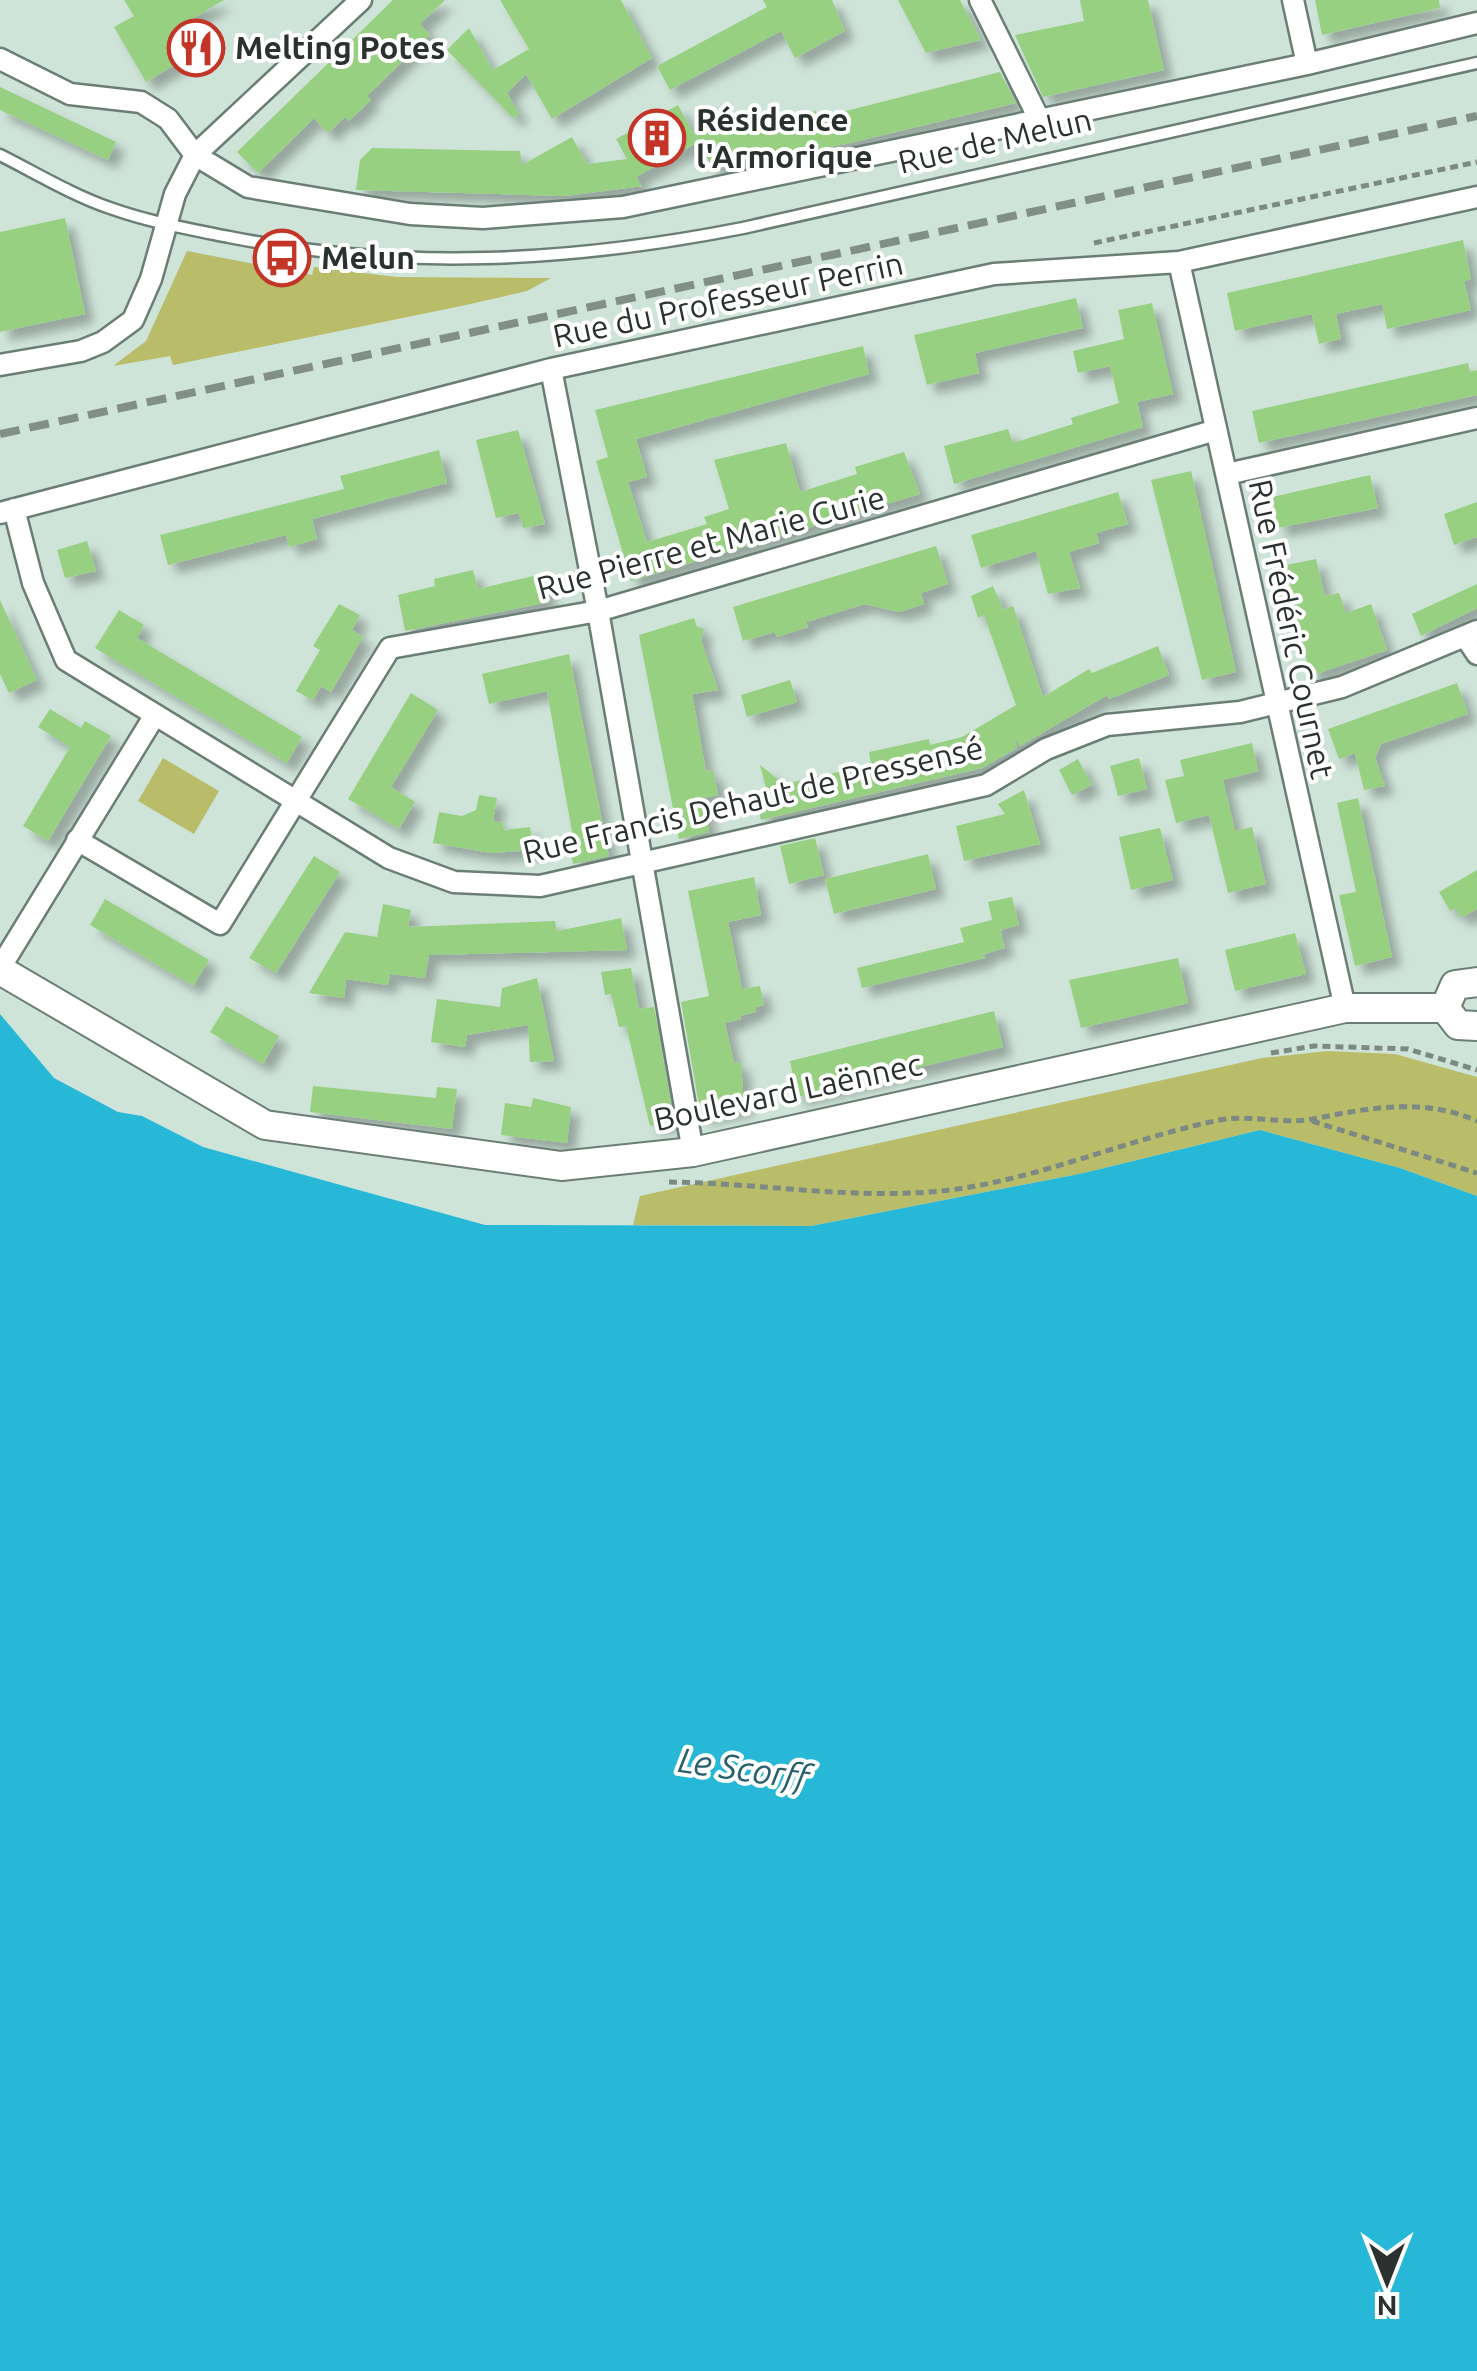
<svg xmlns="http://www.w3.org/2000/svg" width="1477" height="2371" font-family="Ubuntu,sans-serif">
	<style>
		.green { fill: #b9bc69 }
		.water { fill: #27b8d8 }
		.building { fill: #97d080; filter: url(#shadow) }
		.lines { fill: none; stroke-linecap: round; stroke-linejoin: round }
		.service-casing { stroke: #6b7e75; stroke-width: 15 }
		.minor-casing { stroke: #6b7e75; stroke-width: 25 }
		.secondary-casing { stroke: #6b7e75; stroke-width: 32 }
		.path { stroke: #7c8a83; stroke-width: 5; stroke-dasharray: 8 5; stroke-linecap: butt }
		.service { stroke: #fff; stroke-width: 10 }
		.minor { stroke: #fff; stroke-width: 20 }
		.secondary { stroke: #fff; stroke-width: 28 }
		.rail { stroke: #818f88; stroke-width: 8; stroke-dasharray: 20 10; stroke-linecap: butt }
		.labels { text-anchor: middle; stroke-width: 8; stroke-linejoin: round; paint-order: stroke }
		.poi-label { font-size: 32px; font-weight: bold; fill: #2a312e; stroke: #fff; text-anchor: start }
		.street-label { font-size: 32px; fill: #2a312e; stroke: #fff }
		.water-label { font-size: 35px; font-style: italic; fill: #2a606e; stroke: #fff }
	</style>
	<defs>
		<filter id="shadow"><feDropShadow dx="9" dy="9" stdDeviation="5" flood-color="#0004"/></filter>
	</defs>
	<rect width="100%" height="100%" fill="#cfe4d9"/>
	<!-- green -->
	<path class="green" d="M187,251l125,24 2,-8 83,10 154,1 -24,13 -61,14 -293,60 -3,-9 -57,10 33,-25z
		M163,758l56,33 -25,43 -56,-33z
		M1327,1051l68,3 82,23v119l-77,-28 -140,-38 -176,43 -273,53 -178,-1 7,-29 622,-138z"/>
	<!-- water -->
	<path class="water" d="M0,1014l54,64 64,34 24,4 61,31 282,78 326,1 273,-53 176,-43 140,38 77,28v1175h-1477z"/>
	<!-- building -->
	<path class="building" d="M124,0h100l-32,19 15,27 -61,36 -32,-55 20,-11z
		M393,0h52l-25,24 10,10 -63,62 4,4 -22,21 -4,-4 -17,16 -14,-15 -56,55 -21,-21z
		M500,0h121l31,58 -100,61 -26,-45 -19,19 12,21 -6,4 -66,-68 22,-22 24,42 36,-21z
		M763,0h69l13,31 -50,27 -14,-27 -111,59 -13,-24 110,-59z
		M898,0h62l21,40 -55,13z
		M1080,0h68l16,70 -121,27 -28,-62 69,-14z
		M1315,0h124l1,8 -118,27z
		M1000,72l16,31 -170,41 -133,25 -20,-38 77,-21 1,6 45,-5 2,7z
		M0,87l116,55 -8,18 -108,-50z
		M678,105l20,37 -62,35 6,9 -76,10 -210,-6 4,-30 12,-12 148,3 2,14 50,-28 15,27 40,-5 -11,-20z
		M65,218l20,96 -85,18v-100z
		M1463,240l8,39 -7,2 7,29 -84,19 -5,-25 -46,10 5,25 -22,5 -7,-30 -77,17 -8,-38z
		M1076,298l7,30 -108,25 4,20 -52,12 -13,-50z
		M1152,303l21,91 -36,8 6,25 -189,57 -10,-38 64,-17 5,14 60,-19 -2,-6 48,-15 -9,-37 -32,7 -5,-22 51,-12 -6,-29z
		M863,346l6,28 -233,65 11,38 -19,5 19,60 60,-18 -3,-7 25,-8 -15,-49 72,-17 14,49 57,-18 -2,-7 49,-15 16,42 -289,87 -35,-120 12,-4 -13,-47z
		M1468,363l2,9 7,-2v25l-218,48 -7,-32z
		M518,430l27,94 -22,4 -4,-15 -23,5 -20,-78z
		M439,450l8,33 -135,36 5,20 -28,8 -3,-12 -118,30 -8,-30 184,-46 -4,-13z
		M1191,471l45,201 -34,8 -51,-200z
		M1370,475l8,33 -100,20 -6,-31z
		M1118,492l10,32 -32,9 3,10 -30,9 11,36 -32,6 -12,-43 -55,17 -10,-33z
		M1477,502v35l-23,8 -10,-31z
		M87,541l9,30 -31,7 -8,-28z
		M936,546l12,38 -27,9 3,11 -25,8 -34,-8 -59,18 2,5 -31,10 -2,-5 -32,9 -10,-34z
		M1316,559l9,37 14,-3 7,20 25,-9 16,46 -77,26 -24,-111z
		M473,570l5,19 64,-15 7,28 -144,29 -7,-36 37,-9 -1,-7z
		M1477,584v24l-56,28 -9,-22z
		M993,586l11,24 9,-4 30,91 46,-28 3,4 66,-27 11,29 -60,24 -2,-4 -87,51 -5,-8 2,10 -35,20 -221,52 -5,-21 12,-3 -8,-31 24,19 54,-12 33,-8 -2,-12 60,-13 1,6 32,-8 54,-32 -32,-90 -6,3 -7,-22z
		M0,600l37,80 -28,13 -9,-19z
		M339,604l21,11 -8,15 11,7 -32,55 -10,-6 -8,14 -17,-9 24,-41 -7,-4z
		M119,610l25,15 -7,13 165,99 -15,26 -192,-115z
		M694,618l3,9 7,2 -3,11 17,50 -26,4 14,77 7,-1 5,25 -15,3 6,34 -30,7 -40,-204z
		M569,654l40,202 -36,8 -6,-31 5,-1 -25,-141 -58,13 -7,-30z
		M790,680l7,22 -50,15 -6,-22z
		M1457,683l11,31 -87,30 -6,14 10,28 -21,4 -9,-37 -16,6 -11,-30z
		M411,693l27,17 -47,77 24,15 -16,27 -51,-30z
		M50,709l31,19 4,-7 26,15 -63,105 -25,-15 47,-79 -32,-20z
		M1252,743l6,28 -35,9 12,51 17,-4 14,57 -38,9 -19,-78 -33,8 -11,-43 19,-4 -4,-16z
		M1139,758l8,31 -29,7 -8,-30z
		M1078,759l14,26 -20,10 -13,-25z
		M1024,790l16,54 -76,17 -8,-35 49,-12 -7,-10z
		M479,795l18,3 -4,23 10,2 1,7 26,-3 4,23 -42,3 -59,-10 6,-31 23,4 14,-6z
		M1358,798l34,159 -37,9 -16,-71 17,-3 -19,-89z
		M1160,828l13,52 -42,10 -12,-53z
		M815,838l9,37 -35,9 -9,-38z
		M928,854l8,35 -102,25 -9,-35z
		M314,856l26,16 -64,101 -27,-15z
		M1477,870v39l-16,9 -5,-10 -6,3 -11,-19z
		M754,877l7,38 -33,7 14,67 18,-3 4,19 -9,2 1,5 -16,4 1,3 -16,4 9,40 7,-1 3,45 -43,9 -20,-114 28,-6 -21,-105z
		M1012,897l7,28 -19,5 5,18 -21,6 1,4 -123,30 -5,-20 107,-26 -4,-14 32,-8 -4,-18z
		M105,899l104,61 -16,26 -103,-61z
		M383,904l28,6 -3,17 147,-6 2,10 64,-13 6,32 -198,5 -4,23 -35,-4 -2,11 -42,-6 -2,19 -35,-5 36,-61 32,5z
		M1295,933l11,41 -71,17 -10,-41z
		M1178,958l10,45 -107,25 -12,-48z
		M631,968l8,41 15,-2 20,114 -24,5 -24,-100 -7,1 -8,-33 -6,1 -4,-23z
		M537,978l17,83 -24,1 -2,-37 -61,10 -2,12 -34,-5 6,-43 63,8 2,-19z
		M226,1006l53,30 -16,28 -53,-32z
		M994,1011l9,36 -206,50 -7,-36z
		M313,1086l123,12 1,-11 20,2 -5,40 -142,-17z
		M533,1098l38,9 -4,36 -66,-8 4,-32 26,4z"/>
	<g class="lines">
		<!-- service casing -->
		<g class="service-casing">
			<path id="service" d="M0,155c36,18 72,40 110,53 39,14 79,21 119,29 173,34 341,25 514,-9l734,-165"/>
		</g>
		<!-- minor casing -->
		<g class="minor-casing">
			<path id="minor" d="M980,0l60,121
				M1293,0l14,64
				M0,59l70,35 71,8 27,17 27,36 53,32 162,27 73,4 140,-11 684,-143 170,-41
				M1179,262l166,746
				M0,365l81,-14 22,-9 30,-22 18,-41 24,-85 20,-39 166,-155
				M551,369l47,242 95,541
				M1227,474l250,-56
				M14,509l19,74 33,77 323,198 65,24 86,4 446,-101 60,-36 61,-24 133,-13 102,-25 135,-56
				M0,513l551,-144 443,-95 185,-12 298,-65
				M1465,636l12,18
				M77,840l143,84 170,-276 208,-37 618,-181
				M0,968l155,-253"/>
		</g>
		<!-- secondary casing -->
		<g class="secondary-casing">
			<path id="secondary" d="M0,970l265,155 296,41 132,-14 652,-144h100
				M1477,982l-22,3 -10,23 13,17 19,1"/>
		</g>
		<!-- path -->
		<path class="path" d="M1094,243l383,-81
			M1271,1053l43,-7 94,3 69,21
			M1312,1121l165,52
			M669,1182c93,1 189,19 281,8 92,-12 175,-50 265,-69 32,-8 67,4 98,-2 55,-11 110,-22 164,2"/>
		<!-- service -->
		<use href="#service" class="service"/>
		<!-- minor -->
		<use href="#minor" class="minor"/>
		<!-- secondary -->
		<use href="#secondary" class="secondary"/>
		<!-- rail -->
		<path class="rail" d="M0,434l1477,-318"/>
	</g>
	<!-- icons -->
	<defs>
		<g id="restaurant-ring" transform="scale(2.875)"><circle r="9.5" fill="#fff" stroke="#c33627" stroke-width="1.5"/><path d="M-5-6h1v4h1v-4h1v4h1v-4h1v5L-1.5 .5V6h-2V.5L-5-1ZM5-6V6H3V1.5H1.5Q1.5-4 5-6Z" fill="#c33627"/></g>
		<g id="building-ring" transform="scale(2.875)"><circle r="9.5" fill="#fff" stroke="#c33627" stroke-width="1.5"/><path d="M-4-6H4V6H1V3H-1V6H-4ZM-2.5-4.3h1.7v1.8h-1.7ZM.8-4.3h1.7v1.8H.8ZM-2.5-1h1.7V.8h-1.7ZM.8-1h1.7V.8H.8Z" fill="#c33627"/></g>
		<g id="bus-ring" transform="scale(2.875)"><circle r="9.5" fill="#fff" stroke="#c33627" stroke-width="1.5"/><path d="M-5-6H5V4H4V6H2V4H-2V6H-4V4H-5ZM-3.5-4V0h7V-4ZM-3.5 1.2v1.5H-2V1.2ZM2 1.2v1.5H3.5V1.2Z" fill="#c33627"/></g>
	</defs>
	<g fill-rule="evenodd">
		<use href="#restaurant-ring" x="196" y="48"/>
		<use href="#building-ring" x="657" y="138"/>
		<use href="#bus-ring" x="282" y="258"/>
	</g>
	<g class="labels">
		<!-- poi labels -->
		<g class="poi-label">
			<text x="235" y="59">Melting Potes</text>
			<text x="696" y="131">Résidence<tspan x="696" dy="37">l'Armorique</tspan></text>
			<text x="321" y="269">Melun</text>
		</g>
		<!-- street labels -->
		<g class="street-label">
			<text transform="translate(995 141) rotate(-13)" y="11">Rue de Melun</text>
			<text transform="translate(728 300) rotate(-12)" y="11">Rue du Professeur Perrin</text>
			<text transform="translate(711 543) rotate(-15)" y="11">Rue Pierre et Marie Curie</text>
			<text transform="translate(1291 629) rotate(78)" y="11">Rue Frédéric Cournet</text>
			<text transform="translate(753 800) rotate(-13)" y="11">Rue Francis Dehaut de Pressensé</text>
			<text transform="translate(788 1092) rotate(-12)" y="11">Boulevard Laënnec</text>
		</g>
		<!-- water labels -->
		<g class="water-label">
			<text transform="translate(744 1769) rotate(8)" y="12">Le Scorff</text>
		</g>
	</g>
	<!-- north arrow -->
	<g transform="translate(1387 2281) rotate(180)" stroke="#ffffff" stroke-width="8" paint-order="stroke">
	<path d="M0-8L18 38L0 25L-18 38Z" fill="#2a312e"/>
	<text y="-15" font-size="28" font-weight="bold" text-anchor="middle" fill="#2a312e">N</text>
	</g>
</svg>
